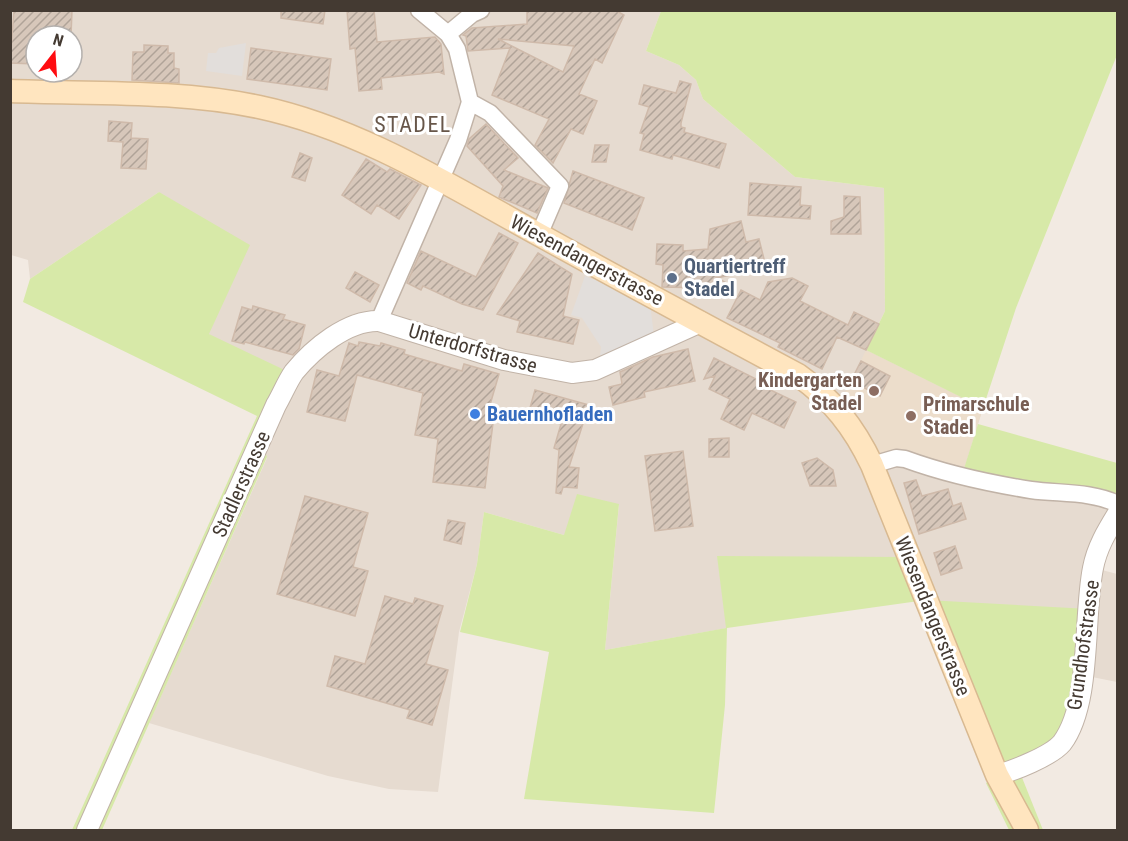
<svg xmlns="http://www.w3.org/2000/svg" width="1128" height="841" font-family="'Roboto Condensed',sans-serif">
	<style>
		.residential { fill: #e6dbd0; fill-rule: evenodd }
		.education { fill: #ecddcb }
		.grass { fill: #d7e9a8 }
		.parking { fill: #e2dedb }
		.building { fill: url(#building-hatch); stroke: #cfbaaa; stroke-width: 1.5; fill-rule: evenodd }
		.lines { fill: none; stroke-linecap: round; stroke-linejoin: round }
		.minor-casing { stroke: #c1b3a7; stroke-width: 19 }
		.tertiary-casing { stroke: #c1b3a7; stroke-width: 22 }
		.secondary-casing { stroke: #d8b991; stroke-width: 25 }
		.minor { stroke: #fff; stroke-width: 16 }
		.tertiary { stroke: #fff; stroke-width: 20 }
		.secondary { stroke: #ffe5bf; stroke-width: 22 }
		.service-dot { fill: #5c6f8a; stroke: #fff; stroke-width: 2 }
		.education-dot { fill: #8d6e63; stroke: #fff; stroke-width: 2 }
		.shop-dot { fill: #3f7fe0; stroke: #fff; stroke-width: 2 }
		.labels { text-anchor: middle; stroke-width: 6; stroke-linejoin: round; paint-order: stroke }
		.street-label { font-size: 20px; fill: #443a32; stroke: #fff }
		.service-label { font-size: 20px; font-weight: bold; fill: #4e5e75; stroke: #fff; text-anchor: start }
		.education-label { font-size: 20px; font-weight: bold; fill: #785e54; stroke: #fff; text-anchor: end }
		.shop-label { font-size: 20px; font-weight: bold; fill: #366cbe; stroke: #fff; text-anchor: start }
		.quarter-label { font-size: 22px; letter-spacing: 1.5px; fill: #675649; stroke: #fff }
	</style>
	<defs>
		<pattern id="building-hatch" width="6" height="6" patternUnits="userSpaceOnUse" patternTransform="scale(1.5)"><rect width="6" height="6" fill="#d7c7ba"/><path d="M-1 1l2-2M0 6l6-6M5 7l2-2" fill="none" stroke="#b0a398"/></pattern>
	</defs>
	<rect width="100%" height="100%" fill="#f2eae2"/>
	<!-- residential -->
	<path class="residential" d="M11,11h650l-15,40 33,14 17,15 7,19 92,78 89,11 1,123 -19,39 117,58 -22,70 156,26 -15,66 15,4v108l-35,-7 -156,-75 -208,-44 9,72 -122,22 14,-145 -55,30 -80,-23 -7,52 -18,68 -21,160 -49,-3 -61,-13 -179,-53 118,-265 -6,-17 15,-36 -67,-71 -50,-142 -129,87 -2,-19 -17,-5zM36,36h36v36h-36z"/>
	<!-- education -->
	<path class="education" d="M866,350l117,58 -22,70 -56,-19 -33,6 -30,-66z"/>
	<!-- grass -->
	<path class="grass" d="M661,11h456v44l-101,253 -33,100 -117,-58 19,-39 -1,-123 -89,-11 -92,-78 -7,-19 -17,-15 -33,-14z
		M159,192l91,53 -41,89 84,40 -32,67 6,16 -165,373h-30l185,-414 -234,-114 7,-23z
		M978,424l139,39v41l-156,-26z
		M577,494l42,10 -14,146 121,-22 -9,-72 191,1 18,43 163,9 -28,135 -42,26 24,60h-34l-23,-47 11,-8 -71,-175 -199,28 -2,77 -11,108 -190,-14 25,-147 -89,-20 17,-68 7,-52 80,23z"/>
	<!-- parking -->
	<path class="parking" d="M246,43l-4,33 -36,-5 2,-18h8l3,-5z
		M596,273l54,30 4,33 -54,20 1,-9 -19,-29 -11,-3 14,-39 9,4z"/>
	<!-- building -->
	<path class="building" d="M14,10h58l-1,26h-35v28l-26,-1z
		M281,10h44l-2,14 -42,-6z
		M347,10h27l3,32 58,-5 6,7 3,30 -5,-2 -58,6 1,11 -23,2 -4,-43 -5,1z
		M527,10h88l9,5 -22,48 -7,-4 -16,35 18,7 -14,33 -12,-5 -18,34 -18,-18 14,-26 -57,-24 18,-47 -42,3 -2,-15 -3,-1 9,-7 55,-4zM498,39l76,7 -11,26z
		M144,45l24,1v7h6v15l5,1v14l-47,-3 1,-28h11z
		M251,48l80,11 -4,31 -80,-11z
		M680,81l11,3 -10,39v4l4,1 -1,4 42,12 -7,24 -46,-13 -1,4 -32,-9 4,-16 -4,-1 9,-26 -10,-3 5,-19 32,8z
		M109,121l23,2 -1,15 17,1 -2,30 -25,-1 2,-26 -15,-1z
		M486,124l32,34 -14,12 44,18 -11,25 -38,-16 4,-11 -36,-40 2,-7z
		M595,145h14l-3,17h-14z
		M300,153l12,5 -7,23 -13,-4z
		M366,159l21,13 3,-3 31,16 -22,34 -22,-14 -6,9 -29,-19z
		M573,171l71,27 -12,32 -68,-27z
		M750,183l51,4 -1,18 11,1 -1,13 -62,-4z
		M844,196l16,1 1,37h-30v-13l13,-4z
		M741,221l5,21 13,-3 7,28 -49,11 15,8 -23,2 -47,-1 1,-22 -7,-1 1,-20 26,1v6l25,-2 2,-20z
		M499,233l19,10 -35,67 -21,-6 -39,-18 -2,4 -14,-7 14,-32 55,26z
		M538,253l34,21 -9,42 16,4 -6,24 -56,-12 3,-11 -23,-7z
		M355,272l24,13 -9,17 -24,-14z
		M792,278l16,8 -8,15 48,24 6,-13 25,12 -13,26 -29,-13 -15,32 -44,-22 2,-4 -53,-25 14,-28 19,10 8,-18z
		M253,306l32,9 -2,4 22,6 -6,24 -6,6 -48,-13 -1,2 -12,-3 10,-34 10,3z
		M359,342l21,4 1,-3 24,7 -1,4 58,17 2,-7 35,10 -14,48 8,1 -8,65 -52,-6 5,-43 -23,-4 8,-42 -66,-18 -12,46 -38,-9 10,-42 22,6 10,-33 9,3z
		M688,349l7,32 -51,11 1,5 -32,8 -4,-18 13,-3 -2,-12 33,-15z
		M714,358l52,26 -2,3 32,15 -12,26 -32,-15 -8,17 -23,-11 9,-20 -21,-10 6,-13 -11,3z
		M861,361l29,15 -10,20 -29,-15z
		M535,390l54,15 -20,62 10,1 -2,20 -14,-1 -2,7 -5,-1 3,-43 -5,-2 7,-24 -33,-9z
		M729,438v19h-20v-18z
		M683,451l10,75 -38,5 -10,-75z
		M817,458l16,12 3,16h-26l-8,-23z
		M916,480l6,16 26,-7 5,17 8,-3 5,16 -47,15 -15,-51z
		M305,496l63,17 -15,54 15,4 -13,45 -78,-22z
		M448,520l17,3 -4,21 -17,-4z
		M955,546l7,22 -21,7 -7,-22z
		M385,596l28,8 2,-6 28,8 -17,58 22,6 -16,55 -25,-7 3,-8 -83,-24 8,-30 30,8z"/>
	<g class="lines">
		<!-- minor casing -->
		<g class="minor-casing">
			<path id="minor" d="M448,34l24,-20 9,-4
				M470,102l20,11 70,73 -21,49
				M379,321l79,-181 12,-38 -13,-53 -9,-15 -29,-24
				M872,465l24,-7 9,1c41,15 82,24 126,31 29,4 60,1 87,14"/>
		</g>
		<!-- tertiary casing -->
		<g class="tertiary-casing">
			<path id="tertiary" d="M997,775c16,-4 54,-19 65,-32 30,-40 21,-126 31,-175 4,-21 14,-37 25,-55
				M87,830l189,-425c6,-10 11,-23 18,-33 19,-23 53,-52 85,-51l125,39 68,13 23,-3 106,-48"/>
		</g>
		<!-- secondary casing -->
		<g class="secondary-casing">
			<path id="secondary" d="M10,91c82,3 169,-1 249,16 104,22 196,82 288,132 83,46 167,91 251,136 34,24 56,52 74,90l125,310 30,55"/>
		</g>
		<!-- minor -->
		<use href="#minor" class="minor"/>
		<!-- tertiary -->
		<use href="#tertiary" class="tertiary"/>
		<!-- secondary -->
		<use href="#secondary" class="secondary"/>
	</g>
	<!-- markers -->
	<circle class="service-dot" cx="672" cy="278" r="6"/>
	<g class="education-dot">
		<circle cx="874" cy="391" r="6"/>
		<circle cx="911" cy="416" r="6"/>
	</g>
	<circle class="shop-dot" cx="475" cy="414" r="6"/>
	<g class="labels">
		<!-- street labels -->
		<g class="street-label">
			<text transform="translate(587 260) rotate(28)" y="7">Wiesendangerstrasse</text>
			<text transform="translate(473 348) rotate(16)" y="7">Unterdorfstrasse</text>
			<text transform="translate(241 484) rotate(-66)" y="7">Stadlerstrasse</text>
			<text transform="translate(933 616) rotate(68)" y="7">Wiesendangerstrasse</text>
			<text transform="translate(1083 645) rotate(-82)" y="7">Grundhofstrasse</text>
		</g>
		<!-- service labels -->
		<g class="service-label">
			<text x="684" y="273">Quartiertreff<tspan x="684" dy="23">Stadel</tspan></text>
		</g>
		<!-- education labels -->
		<g class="education-label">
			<text x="862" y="387">Kindergarten<tspan x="862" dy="23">Stadel</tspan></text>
			<text x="923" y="411" text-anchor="start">Primarschule<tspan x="923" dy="23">Stadel</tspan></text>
		</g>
		<!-- shop labels -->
		<g class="shop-label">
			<text x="487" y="421">Bauernhofladen</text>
		</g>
		<!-- quarter labels -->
		<g class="quarter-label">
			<text x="413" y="132">STADEL</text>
		</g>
	</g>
	<!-- border -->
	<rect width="1128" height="841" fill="none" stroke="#443a32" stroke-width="24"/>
	<!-- north arrow -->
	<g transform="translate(54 54) rotate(17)"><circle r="28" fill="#ffffff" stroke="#b4b0ad" stroke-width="1.5"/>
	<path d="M0-4.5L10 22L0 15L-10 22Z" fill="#ff0c11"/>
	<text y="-9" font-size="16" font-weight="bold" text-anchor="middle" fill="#443a32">N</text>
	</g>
</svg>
